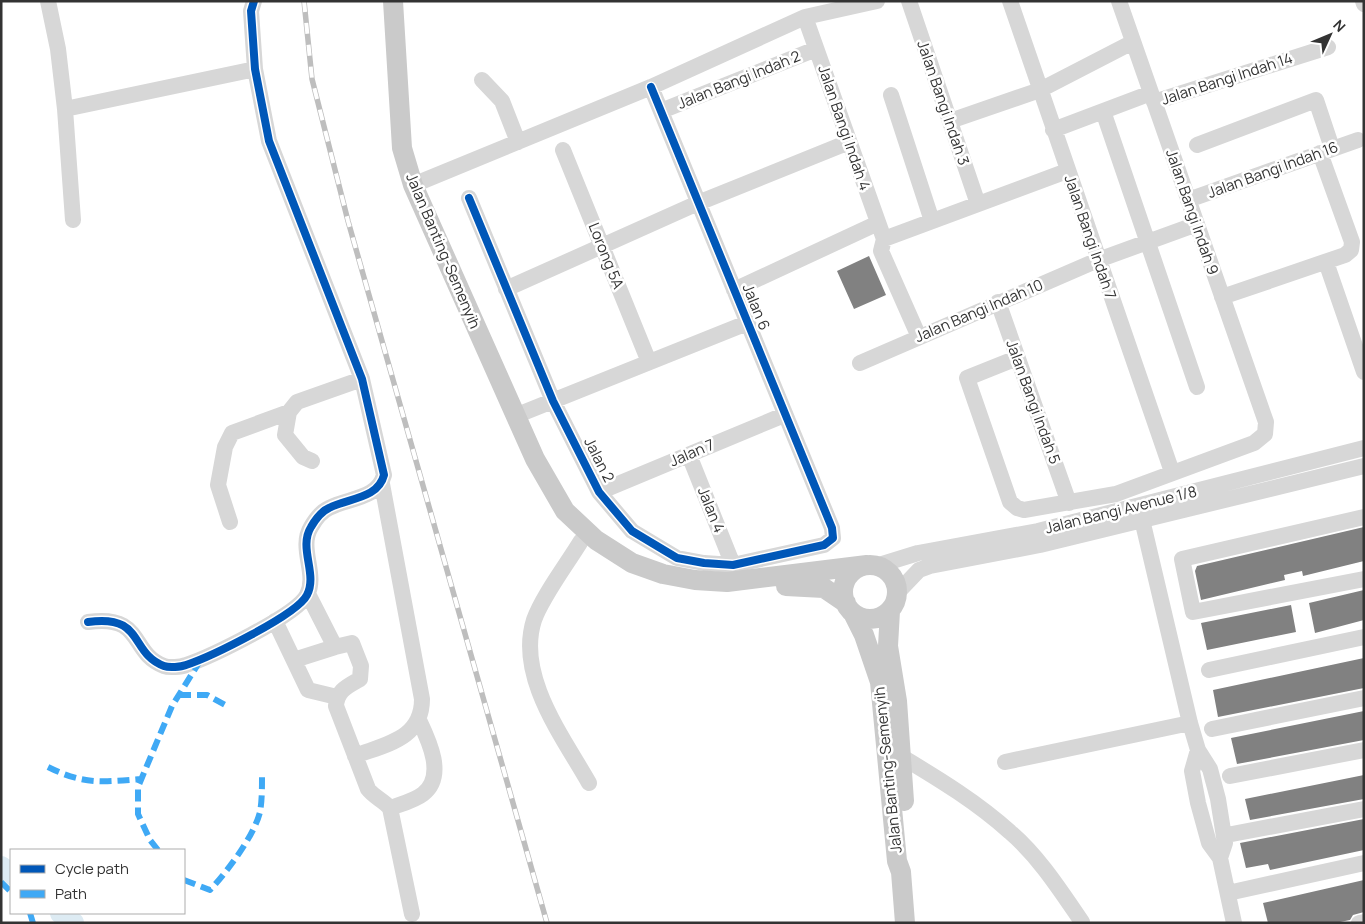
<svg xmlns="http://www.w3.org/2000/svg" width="1365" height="924" font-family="Manrope,sans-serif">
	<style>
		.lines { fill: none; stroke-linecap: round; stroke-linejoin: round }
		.river { stroke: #ddebf3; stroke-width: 22 }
		.building { fill: #818181 }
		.minor { stroke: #d7d7d7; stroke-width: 16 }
		.major { stroke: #cacaca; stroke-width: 20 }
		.rail-casing { stroke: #bebebe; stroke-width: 5.5 }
		.rail { stroke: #fff; stroke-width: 4; stroke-dasharray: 11; stroke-linecap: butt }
		.quiet { stroke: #3fa9f5; stroke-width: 6; stroke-dasharray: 12 6; stroke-linecap: butt }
		.cycleway-casing { stroke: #fff; stroke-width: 11 }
		.cycleway { stroke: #0057b8; stroke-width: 8 }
		.labels { text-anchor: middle; stroke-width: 5; stroke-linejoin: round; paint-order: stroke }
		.street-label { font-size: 15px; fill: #333; stroke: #fff }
	</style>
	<rect width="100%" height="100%" fill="#fff"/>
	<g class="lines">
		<!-- river -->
		<path class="river" d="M1,867l10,7
			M61,913l12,10"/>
	</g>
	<!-- building -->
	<path class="building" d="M869,256l17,39 -32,14 -17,-38z
		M1364,527v34l-61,15 -1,-5 -18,4 1,5 -84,20 -6,-29 2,-5z
		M1364,590v30l-49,13 -6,-30z
		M1291,605l5,27 -89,18 -6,-27z
		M1364,658v30l-146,29 -5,-27z
		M1364,711v29l-127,24 -6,-26z
		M1364,775v24l-114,21 -5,-21z
		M1364,819v31l-94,20 -2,-6 -22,4 -6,-25z
		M1364,880v32l-11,3 -3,5 -15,3h-67l-5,-20z"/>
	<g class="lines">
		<!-- minor -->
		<path class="minor" d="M48,1l10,48 7,60
			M909,1l69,203
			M1010,1l162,471
			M1363,1l1,3
			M805,17l79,222
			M482,80l20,21 16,41
			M891,95l41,126
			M1154,102l174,-55
			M661,111l155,-62
			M1103,111l94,276
			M950,121l90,-31 93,-48
			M1053,130l98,-37
			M1197,145l119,-45 16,48
			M563,150l86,212
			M413,185l238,-98 154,-70 72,-16
			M469,198l84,203 46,91 33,39 45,27 27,5 29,2 91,-20 9,-7 -1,-10 -181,-441
			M1188,200l170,-60
			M73,220l-8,-111 190,-40
			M884,239l183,-68
			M884,239l-3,12 38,86
			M1326,262l38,110
			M506,289l192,-86 151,-61
			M734,290l144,-67
			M1222,297l123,-42 6,-5 1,-8 -32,-89
			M998,302l71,201
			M1017,358l-50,20 43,124 7,6 7,2 92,-16 138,-51 11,-9 1,-12 -147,-421
			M860,363l238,-103 99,-36
			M515,416l232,-93
			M689,455l44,110
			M312,461l-9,-4 -18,-22 4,-23 8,-10 65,-23
			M599,492l185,-77
			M1140,511l50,212 8,27 12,19 8,30 7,44 -5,15
			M1364,517l-182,42 11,53 171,-33
			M230,522l-12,-37 7,-38 7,-14 57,-21
			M581,541c-14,23 -39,56 -47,79 -18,56 29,117 55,163
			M876,566l42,-13 120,-22 326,-83
			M898,592l21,-22 11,-4 110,-21 324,-79
			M275,621l33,69 29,7
			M88,622c57,-8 41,31 76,44 5,2 17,1 22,-1 24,-8 111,-50 121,-70 11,-21 -9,-47 4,-68 4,-7 9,-15 18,-19 19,-10 49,-9 55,-33l-22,-96 -93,-238 -14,-72 -4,-58 3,-10
			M335,647l17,-4 9,23 -1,13c-12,7 -23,11 -24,27l32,83c6,8 15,11 22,19l22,106
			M294,660l41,-13 -27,-53
			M1209,670l155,-33
			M1212,729l152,-31
			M1198,750l-6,21 6,32 11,40 11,15 14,65
			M355,756c31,-12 67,-17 67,-57l-40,-215
			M902,757c37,22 76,46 108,75 29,25 50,58 72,90
			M1005,762l185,-39
			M1230,776l134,-26
			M390,808c11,-4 24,-7 33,-14 23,-18 6,-53 -4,-74
			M1232,834l132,-25
			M1228,893l136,-30
			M1359,923l5,-1"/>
		<!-- major -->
		<path class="major" d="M393,1l9,147 11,37 122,274 30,52 31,29 36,23 31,11 32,6 32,2 140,-17
			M843 592a27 27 0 1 1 54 0a27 27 0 1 1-54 0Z
			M786,586l38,2 22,15
			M890,611l-2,35 9,55 7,100
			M853,613l11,22 16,47 17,179 4,11 4,51"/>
		<!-- rail casing -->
		<g class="rail-casing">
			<path id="rail" d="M304,1l8,78 36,142 199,702"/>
		</g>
		<!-- rail -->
		<use href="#rail" class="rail"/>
		<!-- quiet -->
		<path class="quiet" d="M179,695h28l20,11
			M48,767c36,18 54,15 93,12
			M158,850l-8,-10 -12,-26v-27l34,-81 28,-45
			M184,880l26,10c17,-18 44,-54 50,-78 2,-11 2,-24 2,-35
			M1,882l10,10
			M30,913l3,10"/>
		<!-- cycleway casing -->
		<g class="cycleway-casing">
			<path id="cycleway" d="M469,198l84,203 46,91 33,39 45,27 27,5 29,2 91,-20 9,-7 -1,-10 -181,-441
				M88,622c57,-8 41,31 76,44 5,2 17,1 22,-1 24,-8 111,-50 121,-70 11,-21 -9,-47 4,-68 4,-7 9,-15 18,-19 19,-10 49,-9 55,-33l-22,-96 -93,-238 -14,-72 -4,-58 3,-10"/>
		</g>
		<!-- cycleway -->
		<use href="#cycleway" class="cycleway"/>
	</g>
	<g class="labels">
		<!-- street labels -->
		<g class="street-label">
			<text transform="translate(1227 79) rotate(-18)" y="5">Jalan Bangi Indah 14</text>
			<text transform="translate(739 80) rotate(-22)" y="5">Jalan Bangi Indah 2</text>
			<text transform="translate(943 103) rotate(71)" y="5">Jalan Bangi Indah 3</text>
			<text transform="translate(844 128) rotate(71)" y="5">Jalan Bangi Indah 4</text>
			<text transform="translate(1273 170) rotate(-20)" y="5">Jalan Bangi Indah 16</text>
			<text transform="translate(1192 212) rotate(71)" y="5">Jalan Bangi Indah 9</text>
			<text transform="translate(1090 237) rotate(71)" y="5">Jalan Bangi Indah 7</text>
			<text transform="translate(443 251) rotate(67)" y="5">Jalan Banting-Semenyih</text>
			<text transform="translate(606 256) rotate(68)" y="5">Lorong 5A</text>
			<text transform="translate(756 307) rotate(68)" y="5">Jalan 6</text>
			<text transform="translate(979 311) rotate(-23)" y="5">Jalan Bangi Indah 10</text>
			<text transform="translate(1033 402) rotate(70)" y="5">Jalan Bangi Indah 5</text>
			<text transform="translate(692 453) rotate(-23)" y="5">Jalan 7</text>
			<text transform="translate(599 460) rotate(63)" y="5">Jalan 2</text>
			<text transform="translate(711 510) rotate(68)" y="5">Jalan 4</text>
			<text transform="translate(1121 510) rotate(-14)" y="5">Jalan Bangi Avenue 1/8</text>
			<text transform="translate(888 770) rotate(-96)" y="5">Jalan Banting-Semenyih</text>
		</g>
	</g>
	<!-- border -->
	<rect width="1365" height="924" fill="none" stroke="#333333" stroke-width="5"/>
	<!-- legend -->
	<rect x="10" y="849" width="175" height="65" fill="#ffffff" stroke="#adadad"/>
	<rect x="20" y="865" width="25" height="8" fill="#0057b8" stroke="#adadad"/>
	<text x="55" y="874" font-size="15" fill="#333333">Cycle path</text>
	<rect x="20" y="890" width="25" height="8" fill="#3fa9f5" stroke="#adadad"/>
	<text x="55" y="899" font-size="15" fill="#333333">Path</text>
	<!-- north arrow -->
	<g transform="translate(1330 35) rotate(46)" stroke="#ffffff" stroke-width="4" paint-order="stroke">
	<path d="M0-4L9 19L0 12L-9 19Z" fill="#333333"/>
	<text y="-8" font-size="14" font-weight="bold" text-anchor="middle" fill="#333333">N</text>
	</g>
</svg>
